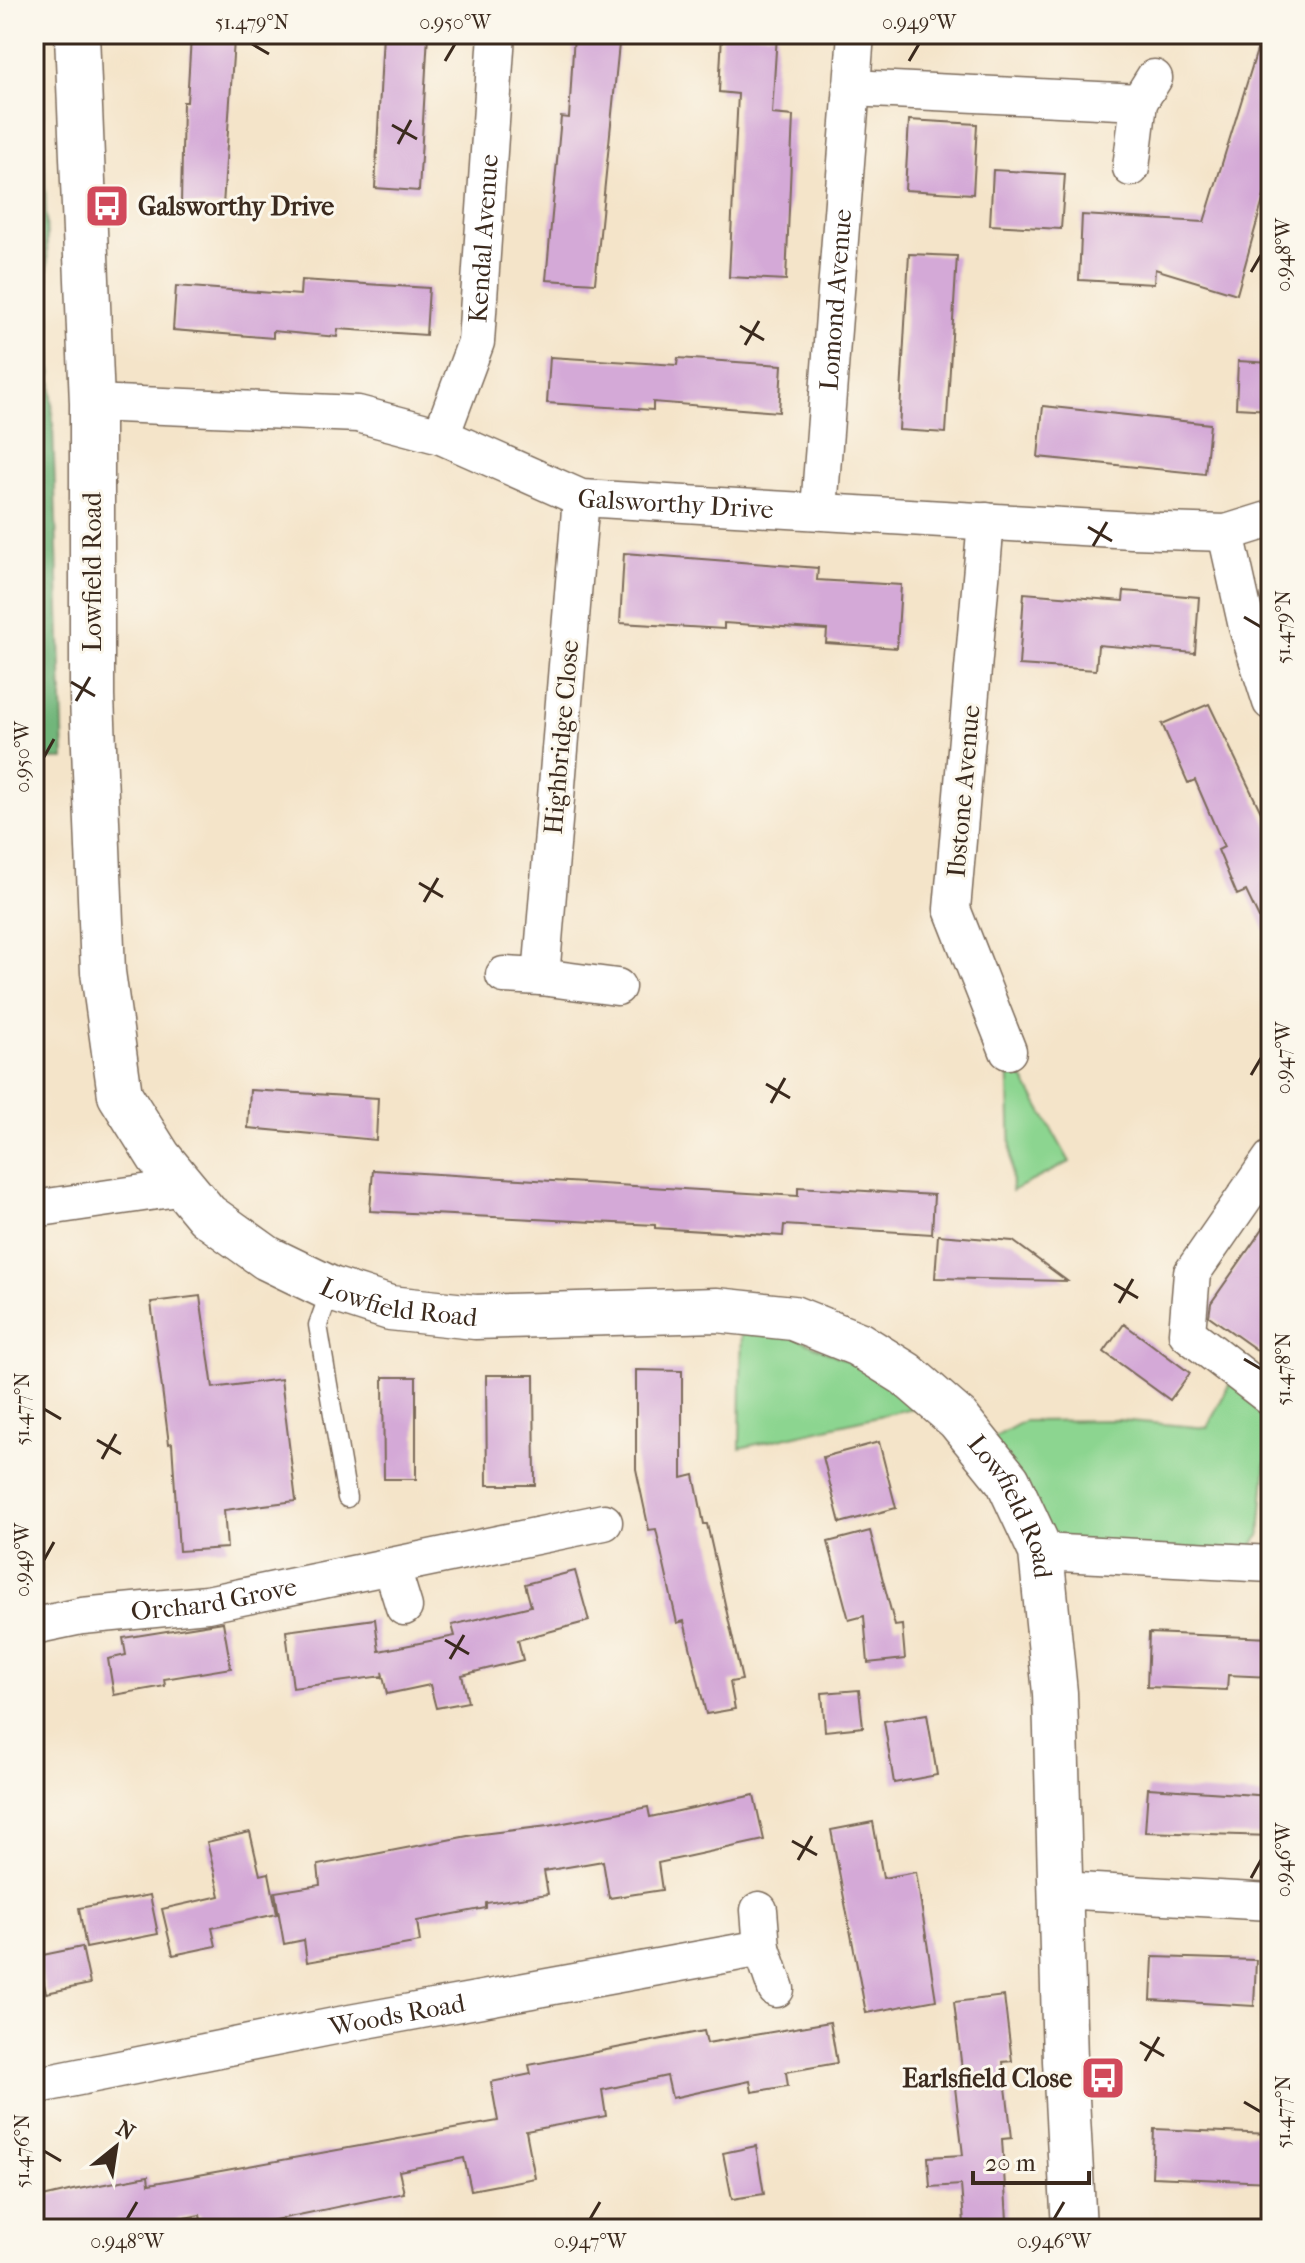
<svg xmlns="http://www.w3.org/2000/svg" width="1305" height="2263" font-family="'IM FELL French Canon',serif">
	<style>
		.green { fill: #8cd590; stroke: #648057; stroke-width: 2 }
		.forest { fill: #71b67a; stroke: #56704c; stroke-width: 2 }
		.building { fill: #d4a9d7 }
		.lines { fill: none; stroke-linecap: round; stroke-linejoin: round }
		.lane-casing { stroke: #7c6b5a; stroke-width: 21 }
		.street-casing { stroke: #7c6b5a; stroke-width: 39 }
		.secondary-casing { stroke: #7c6b5a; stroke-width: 47 }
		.lane { stroke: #fff; stroke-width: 18 }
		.street { stroke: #fff; stroke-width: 36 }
		.secondary { stroke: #fff; stroke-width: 44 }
		.ticks { fill: none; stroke: #3b2a1e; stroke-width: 3 }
		.labels { text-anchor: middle; stroke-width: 6; stroke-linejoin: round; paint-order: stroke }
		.poi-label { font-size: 26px; font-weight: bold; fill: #3b2a1e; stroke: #fbf7ec; text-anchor: start }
		.street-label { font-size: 26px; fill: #3b2a1e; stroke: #fbf7ec }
		.neatline { fill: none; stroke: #3b2a1e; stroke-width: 3 }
		.ticks-label { font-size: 20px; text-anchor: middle; fill: #3b2a1e }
	</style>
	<rect width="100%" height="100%" fill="#fbf7ec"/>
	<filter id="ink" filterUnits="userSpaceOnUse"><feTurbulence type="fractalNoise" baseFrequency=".0125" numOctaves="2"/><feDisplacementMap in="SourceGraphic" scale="16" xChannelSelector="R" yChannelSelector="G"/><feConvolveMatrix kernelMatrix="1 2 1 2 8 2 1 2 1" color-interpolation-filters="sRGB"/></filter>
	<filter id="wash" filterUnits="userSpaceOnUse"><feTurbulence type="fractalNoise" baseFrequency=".006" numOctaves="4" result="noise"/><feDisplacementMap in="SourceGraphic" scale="32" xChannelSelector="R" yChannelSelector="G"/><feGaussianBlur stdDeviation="1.8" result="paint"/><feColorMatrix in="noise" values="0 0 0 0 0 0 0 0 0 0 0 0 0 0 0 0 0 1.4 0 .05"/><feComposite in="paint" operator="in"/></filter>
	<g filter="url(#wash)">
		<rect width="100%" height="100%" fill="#f4e4c9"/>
		<!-- green -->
		<path class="green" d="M1008,1051l62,111 -58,29z
			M742,1313l197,89 -199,46z
			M1231,1381l39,32 -10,122 -20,28 -199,-11 -62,-106 45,-25 95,-1 88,8z"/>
		<!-- forest -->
		<path class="forest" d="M34,34h6l24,725h-30z"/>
		<g id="blocks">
			<!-- building -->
			<path class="building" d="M383,34h45l-9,157 -44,-3z
				M574,34h46l-25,249 -49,-3 15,-163 8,1z
				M722,34h55l-5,80 21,2 -7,164 -57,-3 9,-183 -19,-2z
				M1262,34h9v137l-34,123 -82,-25 -1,15 -75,-4 3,-65 122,7z
				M191,37l43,3 -11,166 -42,-2 2,-102h4z
				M909,120l68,4 -4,70 -68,-4z
				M993,170l72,4 -4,55 -71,-4z
				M909,254l48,2 -11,177 -47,-3z
				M301,280l128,8 -3,47 -88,-6 -1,8 -64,-6v7l-100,-8 3,-44 124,9z
				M550,357l127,8 1,-7 104,7 -3,47 -126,-10v8l-106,-7z
				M1238,361l33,2v47l-35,-2z
				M1043,406l167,18 -5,50 -167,-17z
				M624,553l194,15 -1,12 84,5 -4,63 -71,-5 1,-13 -103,-7v6l-104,-6z
				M1124,591l75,6 -4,56 -97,-8 -2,25 -77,-5 5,-72 99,8z
				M1209,704l62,129v110l-25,-52 -9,4 -19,-45 6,-3 -29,-67 -7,3 -26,-59z
				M250,1090l128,8 -2,42 -128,-12z
				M373,1170l425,26v-9l136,8 -2,39 -148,-9 -1,11 -128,-8v-3l-285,-14z
				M1271,1217v143l-62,-44 2,-13z
				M938,1235l75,6 54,40 -132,-3z
				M200,1296l13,92 68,-9 15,122 -72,9 3,38 -48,3 -7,-108 -3,1 -18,-142z
				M1124,1324l66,49 -20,27 -66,-48z
				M636,1370l46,1v107l12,-3 10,49h3l35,156 -12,2 5,27 -29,5 -22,-93 -7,2 -21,-94 -7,1 -13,-61z
				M486,1375h48l1,110h-48z
				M383,1377h33v102h-32z
				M879,1442l17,66 -56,15 -17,-66z
				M870,1531l25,95 7,-1 3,34 -37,4 -4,-47 -15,4 -21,-78z
				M575,1571l14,50 -71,19 5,20 -61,15 6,27 -32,6 -6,-23 -43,9 -5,-22 1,4 -90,12 -7,-57 89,-12 4,32 76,-15 -3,-11 79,-19 -6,-22z
				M223,1622l8,46 -67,11 1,7 -51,9 -6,-36 18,-4 -3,-17z
				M1149,1633l122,5v39l-43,-2 -1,15 -80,-3z
				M859,1690l4,37 -38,4 -3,-38z
				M927,1714l10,61 -43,8 -10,-62z
				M1148,1788l123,8v40l-126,-4z
				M754,1795l10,45 -106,23 4,27 -53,8 -6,-37 -59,10 4,23 -62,9v5l-69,13 3,21 -113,20 -3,-22 -20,4 -9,-52 45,-7 -2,-20 155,-30 75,-9 100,-19 2,10z
				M873,1822l10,56 33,-6 20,128 -70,13 -35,-183z
				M250,1832l10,43 9,-2 8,41 -65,14 4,18 -43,9 -11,-46 58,-13 -13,-54z
				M150,1895l8,39 -72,14 -7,-40z
				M82,1947l8,37 -44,9 -8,-37z
				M1153,1957l103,3 -2,46 -103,-6z
				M1004,1996l8,65 -9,1 9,76 -10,1 5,81 -43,3 -3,-38 -31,2 -2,-30 35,-2 -9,-76 9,-1 -9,-76z
				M830,2022l7,41 -51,9 2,14 -36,6 -2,-11 -78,17 -5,-22 -65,14 4,26 -80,15 9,47 -64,12 -7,-32 -65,13 5,22 -172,36h-29l-3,-14 -70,14h-96v-30l39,-9 75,-14 1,8 349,-63 -7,-39 40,-8 -2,-9 175,-34 3,12z
				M1154,2129l117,5v48l-119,-5z
				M756,2146l8,48 -32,5 -9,-46z"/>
		</g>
	</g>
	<g filter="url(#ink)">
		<use href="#blocks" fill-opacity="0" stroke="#7c6b5a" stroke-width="2"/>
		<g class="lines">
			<!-- lane casing -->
			<g class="lane-casing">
				<path id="lane" d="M331,1289l-13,36 29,173"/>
			</g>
			<!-- street casing -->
			<g class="street-casing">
				<g id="street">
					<path d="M851,88l288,14 15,-24"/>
					<path d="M1131,168l8,-66"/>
					<path id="s1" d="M92,403l266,11 83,22 140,62 551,32 94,3 45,-14"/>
					<path id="s2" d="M441,436l35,-94 21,-308"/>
					<path d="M581,498l-40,479 76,10"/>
					<path id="s3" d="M819,509l37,-475"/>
					<path d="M986,521l-34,388 56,142"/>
					<path d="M1226,533l21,94 24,75"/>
					<path d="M504,975l37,2"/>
					<path d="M1271,1159l-79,114 -5,60 84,65"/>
					<path d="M34,1209l150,-22"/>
					<path d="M1041,1552l230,12"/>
					<path d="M392,1568l12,39"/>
					<path id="s4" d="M34,1626l48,-10 125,-12 397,-82"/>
					<path d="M1060,1890l211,12"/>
					<path d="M759,1910l3,38"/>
					<path id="s5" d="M34,2086l316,-63 412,-75 14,41"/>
				</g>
			</g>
			<!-- secondary casing -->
			<g class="secondary-casing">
				<g id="secondary">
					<path id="s6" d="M77,34l15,369v294l11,275 17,123 39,62 48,58 60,43 64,31 59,19 85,9 242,-7 76,8 65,26 48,30 52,45 50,62 33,71 14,141 10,368 9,168"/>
				</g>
			</g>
			<!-- lane -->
			<use href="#lane" class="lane"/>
			<!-- street -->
			<use href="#street" class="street"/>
			<!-- secondary -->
			<use href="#secondary" class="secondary"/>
		</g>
	</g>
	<!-- ticks -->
	<path class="ticks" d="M252,44l17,10M445,61l10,-17M909,61l10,-17M392,125l25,14M398,144l13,-24M1251,272l10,-17M740,326l24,14M745,345l14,-24M1088,527l24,14M1093,546l14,-24M1244,617l17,10M71,682l24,14M76,701l14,-24M44,757l10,-18M419,883l24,14M424,902l14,-24M1251,1075l10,-17M766,1084l24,14M771,1103l14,-25M1114,1284l24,14M1119,1303l14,-24M1244,1359l17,10M44,1409l17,10M97,1440l24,14M102,1459l14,-25M44,1560l10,-18M445,1640l24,14M450,1659l14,-24M792,1841l25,14M798,1860l14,-24M1251,1878l10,-18M1140,2042l24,14M1145,2061l14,-24M1244,2102l17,10M44,2151l17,10M127,2219l10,-17M590,2219l10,-17M1054,2219l10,-17"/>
	<!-- icons -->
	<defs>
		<g id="bus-square" transform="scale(2.3)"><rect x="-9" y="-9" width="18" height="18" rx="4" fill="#d1495b" stroke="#fbf7ec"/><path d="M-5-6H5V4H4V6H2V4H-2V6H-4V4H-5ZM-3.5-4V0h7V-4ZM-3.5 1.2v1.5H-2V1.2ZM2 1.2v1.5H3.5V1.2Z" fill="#fff"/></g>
	</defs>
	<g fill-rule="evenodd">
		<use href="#bus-square" x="107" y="206"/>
		<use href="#bus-square" x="1103" y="2078"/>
	</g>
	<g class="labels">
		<!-- poi labels -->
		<g class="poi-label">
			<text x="138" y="215">Galsworthy Drive</text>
			<text x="1072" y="2087" text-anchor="end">Earlsfield Close</text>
		</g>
		<!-- street labels -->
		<g class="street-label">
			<text dy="9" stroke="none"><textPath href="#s2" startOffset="204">Kendal Avenue</textPath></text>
			<text dy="9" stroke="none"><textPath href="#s3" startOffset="210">Lomond Avenue</textPath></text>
			<text dy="9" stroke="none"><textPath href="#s1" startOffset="600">Galsworthy Drive</textPath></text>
			<text transform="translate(92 572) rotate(-90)" y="9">Lowfield Road</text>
			<text transform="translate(561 737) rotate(-85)" y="9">Highbridge Close</text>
			<text transform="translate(963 791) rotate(-85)" y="9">Ibstone Avenue</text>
			<text dy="9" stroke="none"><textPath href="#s6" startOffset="1426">Lowfield Road</textPath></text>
			<text dy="9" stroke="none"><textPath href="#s6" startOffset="2122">Lowfield Road</textPath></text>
			<text dy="9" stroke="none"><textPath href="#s4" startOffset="182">Orchard Grove</textPath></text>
			<text dy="9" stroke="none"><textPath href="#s5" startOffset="370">Woods Road</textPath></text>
		</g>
	</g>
	<!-- margin -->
	<rect width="1305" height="2263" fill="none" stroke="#fbf7ec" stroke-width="88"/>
	<!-- north arrow -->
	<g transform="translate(116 2147) rotate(30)" stroke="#fbf7ec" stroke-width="6" paint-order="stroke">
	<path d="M0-6L14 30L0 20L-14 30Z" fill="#3b2a1e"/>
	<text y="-12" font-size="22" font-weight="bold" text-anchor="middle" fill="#3b2a1e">N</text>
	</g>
	<!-- scale -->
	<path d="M973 2171v12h116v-12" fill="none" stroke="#3b2a1e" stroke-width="4"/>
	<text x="985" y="2171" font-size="24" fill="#3b2a1e" stroke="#fbf7ec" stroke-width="6" paint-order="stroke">20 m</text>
	<rect x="44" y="44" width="1217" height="2175" class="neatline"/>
	<g class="ticks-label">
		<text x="252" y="29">51.479°N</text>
		<text x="455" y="29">0.950°W</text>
		<text x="919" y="29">0.949°W</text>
		<text transform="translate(1283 255) rotate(-90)" y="7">0.948°W</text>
		<text transform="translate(1283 627) rotate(-90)" y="7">51.479°N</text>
		<text transform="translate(22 757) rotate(-90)" y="7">0.950°W</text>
		<text transform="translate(1283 1058) rotate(-90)" y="7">0.947°W</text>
		<text transform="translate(1283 1369) rotate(-90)" y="7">51.478°N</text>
		<text transform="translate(22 1409) rotate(-90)" y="7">51.477°N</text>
		<text transform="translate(22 1560) rotate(-90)" y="7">0.949°W</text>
		<text transform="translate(1283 1860) rotate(-90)" y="7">0.946°W</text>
		<text transform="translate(1283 2112) rotate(-90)" y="7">51.477°N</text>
		<text transform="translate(22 2151) rotate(-90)" y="7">51.476°N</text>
		<text x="127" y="2248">0.948°W</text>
		<text x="590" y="2248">0.947°W</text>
		<text x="1054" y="2248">0.946°W</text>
	</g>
</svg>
